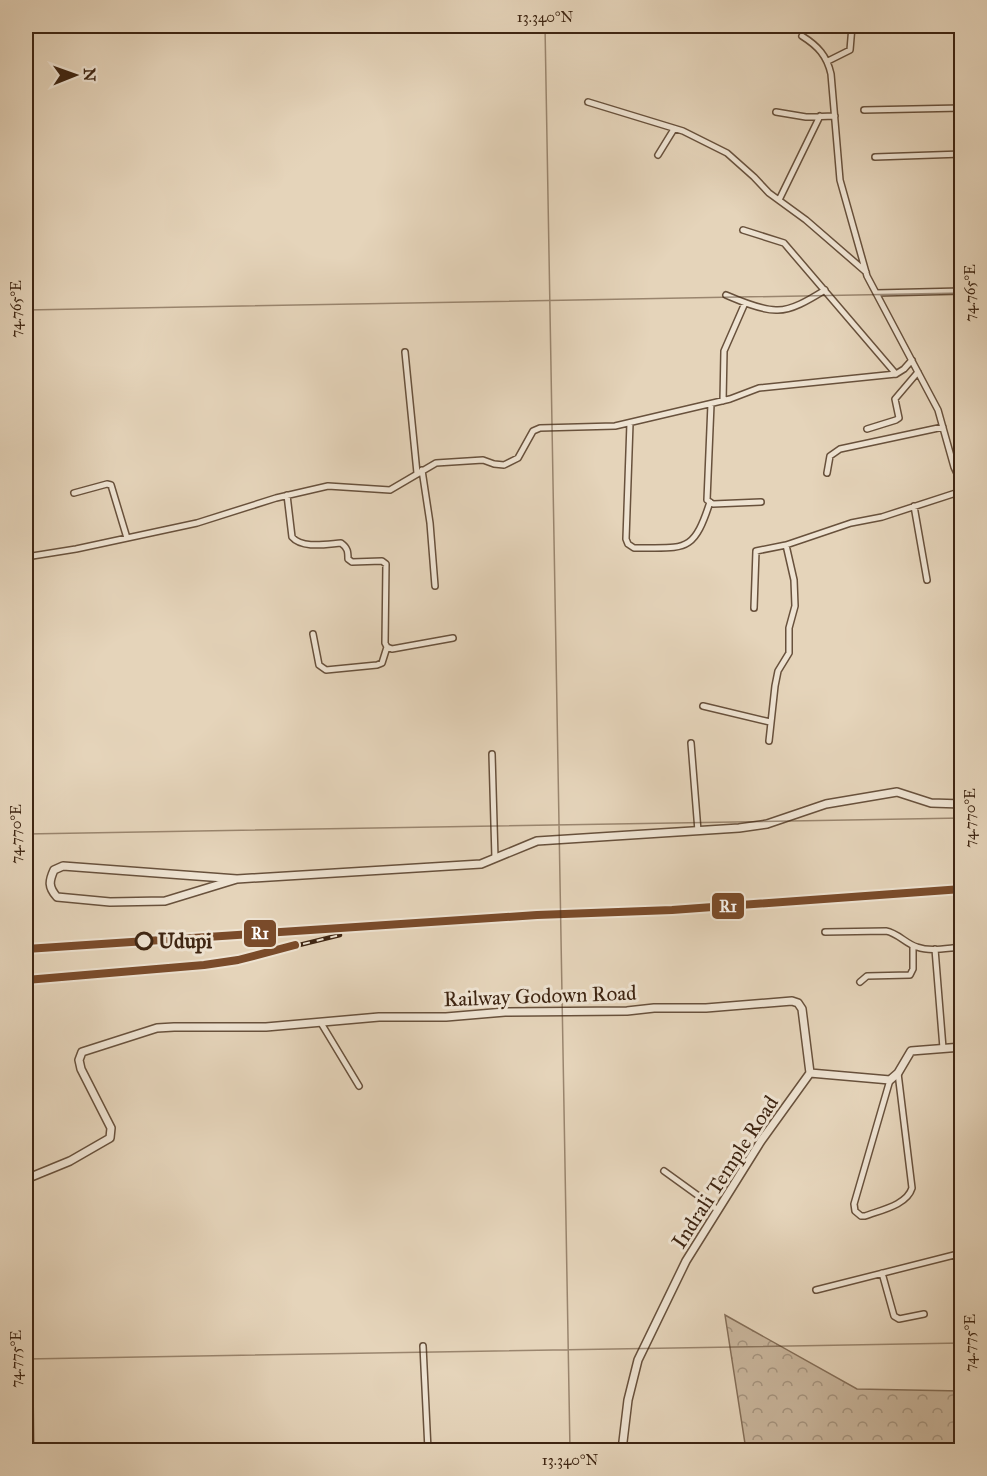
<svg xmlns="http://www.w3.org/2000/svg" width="987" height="1476" font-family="'IM FELL Great Primer',serif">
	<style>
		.forest { fill: url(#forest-crowns); stroke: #846e58; stroke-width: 1.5 }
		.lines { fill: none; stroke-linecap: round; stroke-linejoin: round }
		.minor-casing { stroke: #68513c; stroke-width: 8 }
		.tertiary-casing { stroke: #68513c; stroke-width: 10 }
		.minor { stroke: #eee3d2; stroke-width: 5 }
		.tertiary { stroke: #eee3d2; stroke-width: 7 }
		.rail-casing { stroke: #3e2512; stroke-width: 4.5 }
		.rail { stroke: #eee3d2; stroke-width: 2; stroke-dasharray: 7; stroke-linecap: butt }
		.rail-1-casing { stroke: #eee3d2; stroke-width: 12 }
		.rail-1 { stroke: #7a4b2a; stroke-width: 8 }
		.ticks { fill: none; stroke: #3e2512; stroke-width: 1.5; stroke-opacity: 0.45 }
		.stop-dot { fill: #eee3d2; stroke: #3e2512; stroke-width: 3 }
		.labels { text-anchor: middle; stroke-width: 6; stroke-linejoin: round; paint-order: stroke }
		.stop-label { font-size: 21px; font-weight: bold; fill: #3e2512; stroke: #eee3d2; text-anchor: start }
		.street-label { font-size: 21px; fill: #3e2512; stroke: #eee3d2 }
		.line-badge { stroke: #eee3d2; stroke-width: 2 }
		.badge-label { font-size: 16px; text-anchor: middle; font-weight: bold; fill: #fff }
		.neatline { fill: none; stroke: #3e2512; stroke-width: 2 }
		.ticks-label { font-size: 15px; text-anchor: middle; fill: #3e2512 }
	</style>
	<defs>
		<pattern id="forest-crowns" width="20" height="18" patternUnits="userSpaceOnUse" patternTransform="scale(1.5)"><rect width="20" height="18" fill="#c9b69d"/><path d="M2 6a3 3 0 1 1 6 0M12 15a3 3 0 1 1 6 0" fill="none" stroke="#a5947f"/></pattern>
	</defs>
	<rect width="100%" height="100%" fill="#e5d4ba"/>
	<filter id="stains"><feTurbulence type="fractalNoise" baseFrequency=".00333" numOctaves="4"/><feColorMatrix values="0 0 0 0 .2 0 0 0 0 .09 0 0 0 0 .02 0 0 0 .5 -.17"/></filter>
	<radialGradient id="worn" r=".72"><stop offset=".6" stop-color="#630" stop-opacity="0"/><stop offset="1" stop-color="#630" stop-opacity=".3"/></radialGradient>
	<!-- forest -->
	<path class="forest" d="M725,1315l132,74 104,2v50l-24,9h-191z"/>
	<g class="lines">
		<!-- minor casing -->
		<g class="minor-casing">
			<path id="minor" d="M802,36c16,10 25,20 29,38l9,106 27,96 71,134 16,57 8,17
				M828,61l22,-11 2,-24
				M588,102l95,29 44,22 27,24 15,16 37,27 60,52
				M864,110l98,-2
				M776,112l30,5 29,-1
				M658,155l16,-26
				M875,157l87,-3
				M779,200l41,-84
				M743,230l41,13 112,131
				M876,293l86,-2
				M726,295c14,6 35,15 50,15 16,1 36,-12 49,-20
				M405,352l12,121
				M723,401l1,-50 21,-48
				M711,404l-4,96 6,4 48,-2
				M630,423l-4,116 2,5 6,4c51,-1 59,7 76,-46
				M867,429l29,-9 3,-2 -4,-19 23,-27
				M422,470l8,53 5,63
				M827,473l3,-17 10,-7 103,-22
				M74,493l33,-9 4,1 16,53
				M287,495l5,42c10,12 35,7 49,6 7,5 7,9 7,16l4,3 30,-1 4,3 -1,79 2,4 5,2 61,-11
				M914,506l13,74
				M26,557l50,-8 121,-26 79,-25 52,-12 62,4 46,-27 47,-3 11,4 10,1 14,-7 15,-27 7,-3 75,-2 115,-27 29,-11 137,-14 8,-5 8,-9
				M754,608l2,-57 30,-6 65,-22 31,-6 80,-26
				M313,634l6,31 7,5 51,-5 5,-2 5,-16
				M703,706l67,16
				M769,741l6,-55 3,-15 11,-18v-25l6,-22 -1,-26 -8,-35
				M691,743l7,88
				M492,754l3,104
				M825,932l61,-1c12,2 20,13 31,16 14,5 30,1 45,0
				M935,949l8,99
				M860,982l7,-6 43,-1 3,-6v-23
				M321,1023l38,63
				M958,1047l4,45
				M890,1080l-36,124 1,7 6,5h4c16,-6 42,-11 47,-28l-14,-115
				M664,1171l54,39
				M957,1254l5,19
				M882,1273l12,43 5,3 25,-5
				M816,1290l146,-37
				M423,1346l5,104"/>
		</g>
		<!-- tertiary casing -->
		<g class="tertiary-casing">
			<path id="tertiary" d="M237,879l-72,22 -55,1 -53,-5c-9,-10 -8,-16 -3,-27l9,-4 174,13 244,-15 56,-23 202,-13 28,-4 59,-20 71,-12 34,11 31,1
				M810,1073l80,7 8,-7 13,-22 51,-4
				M26,1179l44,-18 40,-23 1,-10 -30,-59 -2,-9 3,-8 75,-24 17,-1h92l113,-10h67l59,-5 122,-1 27,-3h52l86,-7 6,2 4,6 8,64 -49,68 -75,120 -48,99 -10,40 -6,50"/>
		</g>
		<!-- minor -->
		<use href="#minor" class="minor"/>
		<!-- tertiary -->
		<use href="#tertiary" class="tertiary"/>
		<!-- rail casing -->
		<g class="rail-casing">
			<path id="rail" d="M26,949l511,-34
				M26,980l178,-15 34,-5 102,-25"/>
		</g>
		<!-- rail -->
		<use href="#rail" class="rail"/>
		<!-- rail-1 casing -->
		<g class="rail-1-casing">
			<path id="rail-1" d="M26,949l511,-34 135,-5 290,-21
				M26,980l178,-15 34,-5 57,-15"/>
		</g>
		<!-- rail-1 -->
		<use href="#rail-1" class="rail-1"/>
	</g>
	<!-- ticks -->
	<path class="ticks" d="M545,26l25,1424M26,310l936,-17M26,834l936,-16M26,976l8,474M26,1359l936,-16"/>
	<!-- markers -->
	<circle class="stop-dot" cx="144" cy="941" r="8"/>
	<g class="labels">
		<!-- stop labels -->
		<g class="stop-label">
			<text x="158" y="948">Udupi</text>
		</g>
		<!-- street labels -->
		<g class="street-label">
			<text transform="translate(540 996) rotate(-2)" y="7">Railway Godown Road</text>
			<text transform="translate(725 1172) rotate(-57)" y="7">Indrali Temple Road</text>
		</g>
	</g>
	<g class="line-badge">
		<rect x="711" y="892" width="34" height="28" rx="6" fill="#7a4b2a"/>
		<rect x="243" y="919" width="34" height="29" rx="6" fill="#7a4b2a"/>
	</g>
	<g class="badge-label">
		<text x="728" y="912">R1</text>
		<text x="260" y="939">R1</text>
	</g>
	<!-- margin -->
	<rect width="987" height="1476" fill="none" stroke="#e5d4ba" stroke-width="66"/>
	<!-- north arrow -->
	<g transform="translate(75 75) rotate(89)" stroke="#eee3d2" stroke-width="4.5" paint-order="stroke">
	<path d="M0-4.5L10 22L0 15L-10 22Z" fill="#3e2512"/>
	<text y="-9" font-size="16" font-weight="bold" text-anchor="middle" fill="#3e2512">N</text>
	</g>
	<rect x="33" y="33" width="921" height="1410" class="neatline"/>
	<g class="ticks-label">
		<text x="545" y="22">13.340°N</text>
		<text transform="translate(970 293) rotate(-90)" y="5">74.765°E</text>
		<text transform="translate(16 309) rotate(-90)" y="5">74.765°E</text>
		<text transform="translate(970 818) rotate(-90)" y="5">74.770°E</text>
		<text transform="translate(16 834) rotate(-90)" y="5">74.770°E</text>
		<text transform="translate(970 1343) rotate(-90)" y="5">74.775°E</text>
		<text transform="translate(16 1359) rotate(-90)" y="5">74.775°E</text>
		<text x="570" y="1465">13.340°N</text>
	</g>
	<rect width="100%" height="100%" filter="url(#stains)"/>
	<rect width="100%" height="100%" fill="url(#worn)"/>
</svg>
